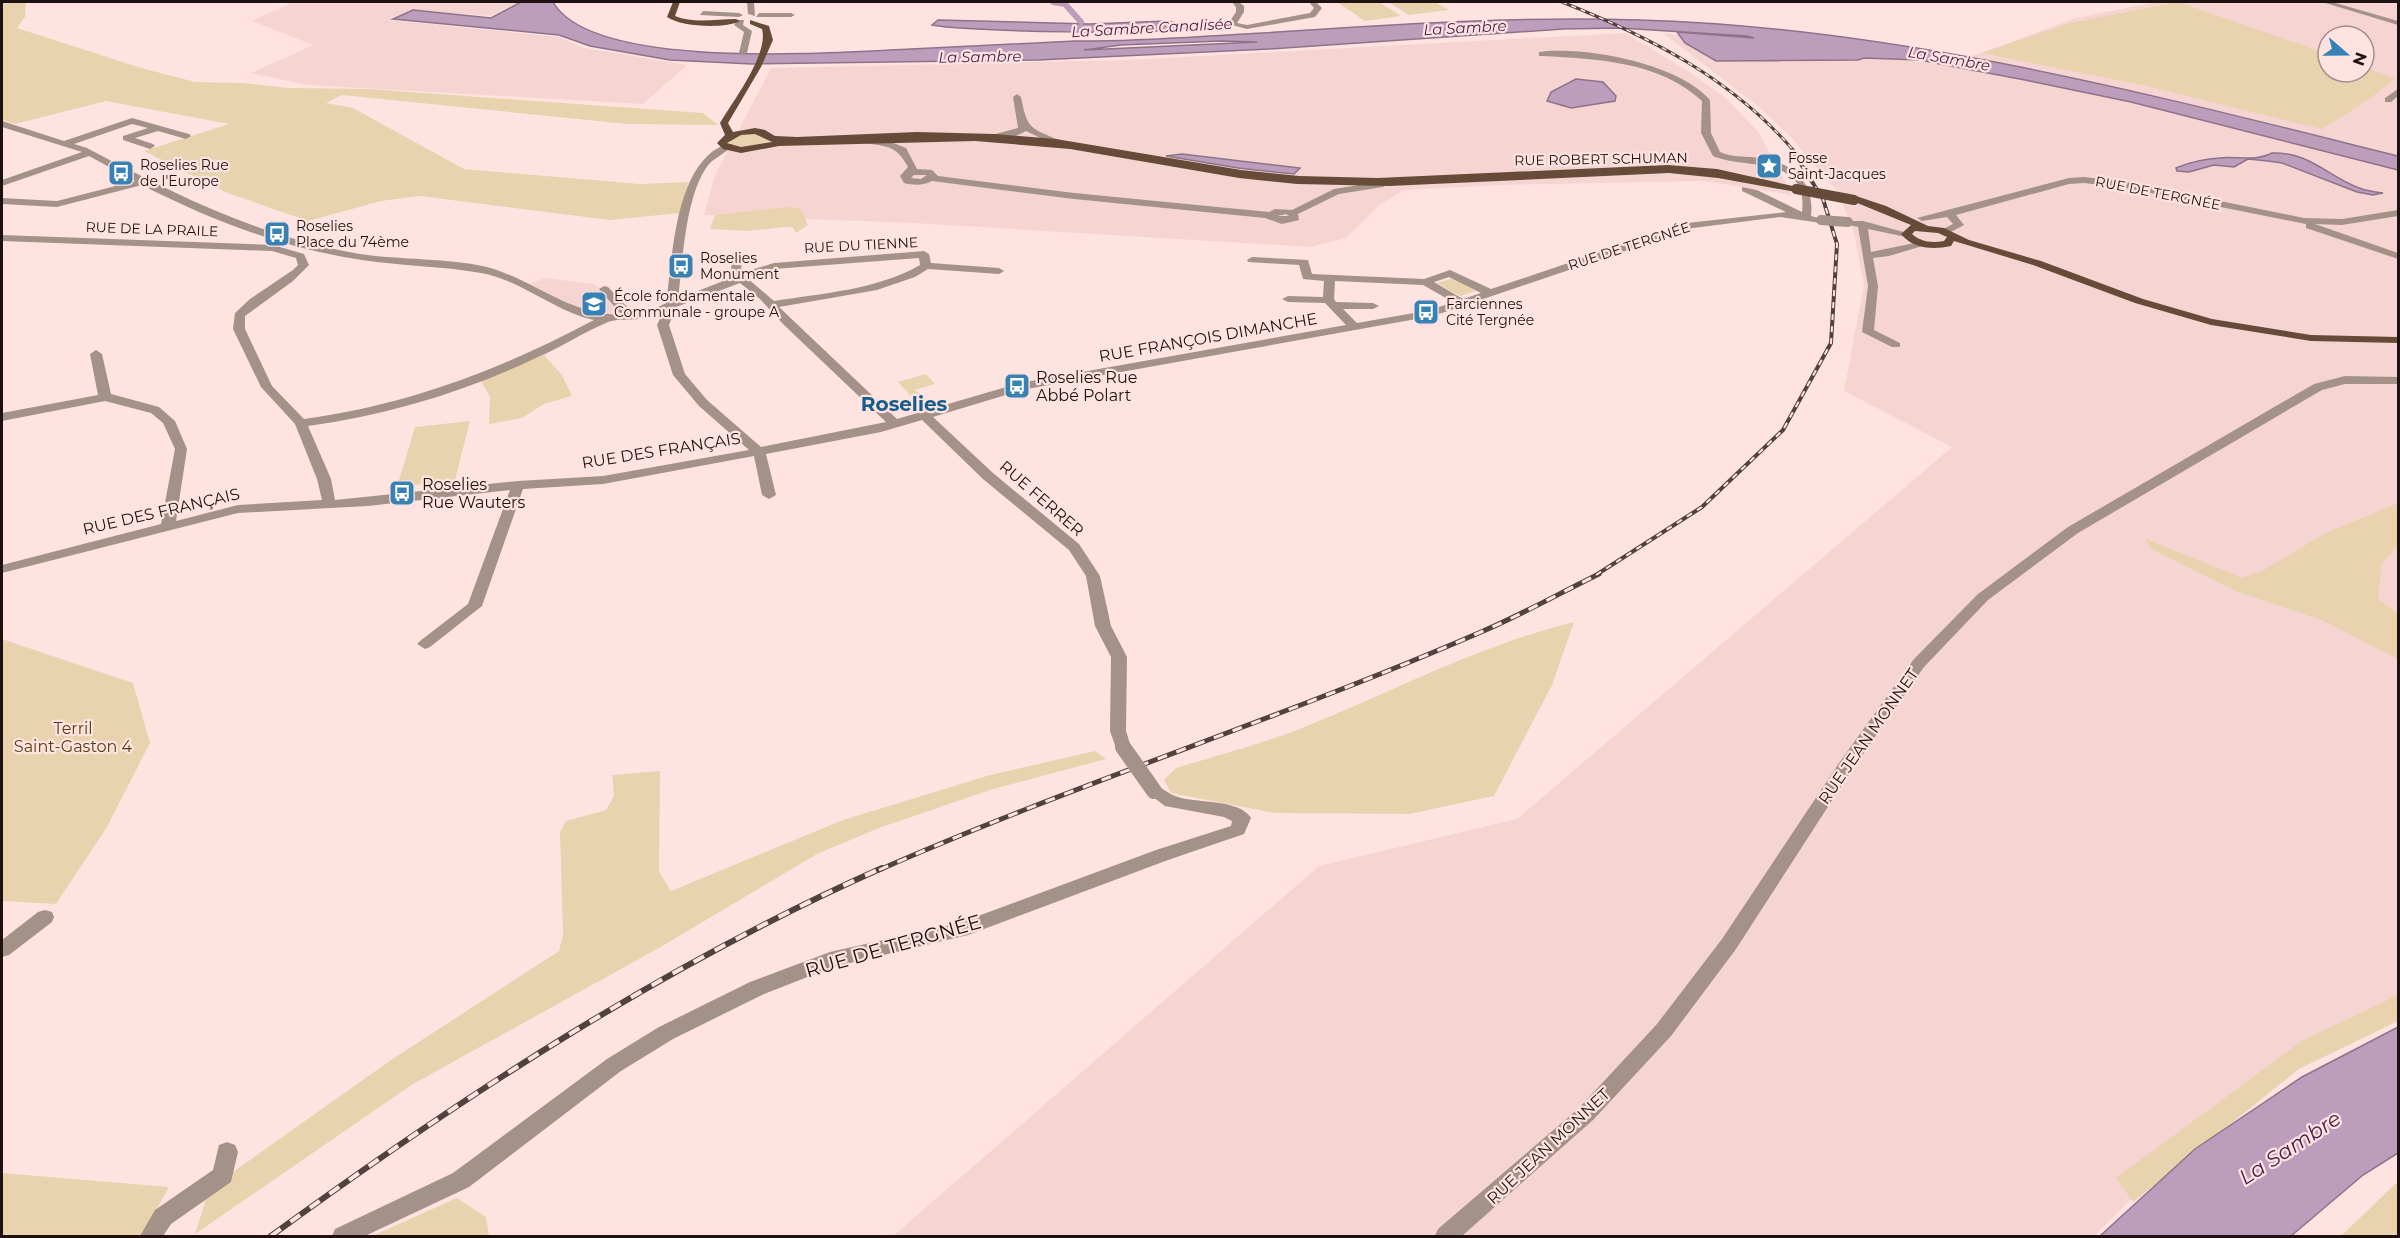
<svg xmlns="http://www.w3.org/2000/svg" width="2400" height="1238" font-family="Montserrat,sans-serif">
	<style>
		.built { fill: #f6d4d1; fill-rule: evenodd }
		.green { fill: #e9d3af }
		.water { fill: #bd9dbc; stroke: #8d7389; stroke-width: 1.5; fill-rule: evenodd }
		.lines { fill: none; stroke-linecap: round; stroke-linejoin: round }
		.canal { stroke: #bd9dbc; stroke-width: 6 }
		.minor { fill: #a49288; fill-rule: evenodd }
		.major { fill: #674b39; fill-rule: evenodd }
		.rail-far3-casing { stroke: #514241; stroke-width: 3 }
		.rail-far2-casing { stroke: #514241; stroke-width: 4 }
		.rail-far1-casing { stroke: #514241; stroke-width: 5 }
		.rail-casing { stroke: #514241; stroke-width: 6 }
		.rail-far3 { stroke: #ffe3e1; stroke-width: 1.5; stroke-dasharray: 5; stroke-linecap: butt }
		.rail-far2 { stroke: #ffe3e1; stroke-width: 2; stroke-dasharray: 6; stroke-linecap: butt }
		.rail-far1 { stroke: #ffe3e1; stroke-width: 3; stroke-dasharray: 10; stroke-linecap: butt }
		.rail { stroke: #ffe3e1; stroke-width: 4; stroke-dasharray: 12; stroke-linecap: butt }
		.minor-bridge-far1 { stroke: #a49288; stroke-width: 10 }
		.minor-bridge { stroke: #a49288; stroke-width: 16 }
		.major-bridge { stroke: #674b39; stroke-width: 10 }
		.labels { text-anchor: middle; stroke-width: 4.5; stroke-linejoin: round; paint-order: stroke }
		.far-poi-label { font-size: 14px; fill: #1d1211; stroke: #ffe3e1; text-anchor: start }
		.far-street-label { font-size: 14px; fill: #1d1211; stroke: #ffe3e1 }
		.far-water-label { font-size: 15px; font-style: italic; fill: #481f48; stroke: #ffe3e1 }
		.street-label { font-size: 16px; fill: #1d1211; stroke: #ffe3e1 }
		.poi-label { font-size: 16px; fill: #1d1211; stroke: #ffe3e1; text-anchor: start }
		.park-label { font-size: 16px; fill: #563f11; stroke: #ffe3e1 }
		.quarter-label { font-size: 20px; font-weight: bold; fill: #145d8a; stroke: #ffe3e1 }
		.near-street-label { font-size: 20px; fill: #1d1211; stroke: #ffe3e1 }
		.near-water-label { font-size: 21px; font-style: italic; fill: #481f48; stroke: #ffe3e1 }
	</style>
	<rect width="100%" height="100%" fill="#ffe3e1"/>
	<!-- built -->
	<path class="built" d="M293,2h225l-28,14 -77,-6 -23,10 168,17 27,11 102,17 -44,39 -335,-19 -57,-12 62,-28 -61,-24z
		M2157,2h241v1012l-82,36 -153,117 -69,69h-1201l426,-370 198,-47 435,-372 -108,-56 20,-106 -10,-52 -16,-41 -49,-57 -30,-28 -96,-74 272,31 46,-11 95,-35zM2328,36h36v36h-36z
		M1625,33l63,38 39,28 32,34 33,62 -88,-14 -201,4 -99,5 -26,16 -32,32 -36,9 -397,-24 -209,-8 11,-40 56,-107 356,-8z
		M545,278l48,6 16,10 19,20 -20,4 -14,-1 -67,-32z"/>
	<!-- green -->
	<path class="green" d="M2,2h39l-15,1 -1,14 -8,11 121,39 57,15 47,1 46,5 81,1 334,24 15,12 -91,-1 -285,-29 -16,8 27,5 111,61 176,15 49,-2 -8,31 -72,7 -189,-24 -39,5 -73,20 -83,-29 -81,-41 85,-27 -123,-23 -91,23 -13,-4z
		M1337,2h42l22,14 -36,5z
		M1388,2h47l14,8 -40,5z
		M2178,2l150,52v18h36v-5l31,12 -27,21 -46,29 -180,-44 -161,-32 89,-30z
		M756,133l13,7c-11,9 -30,10 -41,2l9,-7z
		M787,207l14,2 7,16 -12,8 -4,-6h-6l-39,4 -37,-2 5,-14z
		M1454,278l22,13 -16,5 -23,-13z
		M544,355l18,20 10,21 -28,8 -22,14 -33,6 1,-27 -9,-16z
		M926,374l9,10 -20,6 20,19 -10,3 -27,-30z
		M470,421l-15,59 -58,7 18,-60z
		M2398,503v42l-16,19 -4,35 20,15v45l-74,-38 -86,-29 -85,-42 -9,-12 98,40 22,-8 62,-37z
		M1574,622l-22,63 -58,111 -85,18 -134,-1 -104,-20 -7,-13 12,-12c42,-13 86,-24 126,-40 90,-36 177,-83 272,-106z
		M2,639l131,44 17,60 -43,84 -51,77 -54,-3z
		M1095,751l11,8 -116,31 -111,38 -62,26 -158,94 -246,136 -218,150 14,-45 182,-129 168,-109 4,-16 -3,-103 6,-11 40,-11 8,-14 -2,-21 48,-4 -1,100 12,20 172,-71 147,-45z
		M2398,995v26l-99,48 -166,133 -17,-24 186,-137z
		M2,1173l167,14 -27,49h-140z
		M2398,1183v53h-57l54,-52z
		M457,1198l29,19 3,19h-117z"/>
	<!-- water -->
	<path class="water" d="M521,2h32c40,70 285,50 358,47 55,-3 109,-5 164,-8 63,1 125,-5 188,-8 124,-8 251,-17 376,-13 258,7 510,74 759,136v14l-267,-68 -106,-22 -106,-20 -55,-2 -6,2 -142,1 -31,-18 -8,-11 77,6 -7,-2 -127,-8 -57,1 -294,20 -231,11 -286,4 -82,-4 -80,-14 -31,-11 -166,-16 20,-9 78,8zM1221,41l36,1 -173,8 37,-5z
		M938,20l152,4 77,-3 23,5c-15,11 -230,5 -258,-1z
		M1576,79l27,3 13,14 -1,5 -44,7 -24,-7 4,-9z
		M2272,153c38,-1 55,23 87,35 8,3 16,4 24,5l-10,2 -16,-3 -75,-29 -14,-2 -20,-2 -14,8 -20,-2 -25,7 -12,-1 -1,-3c14,-6 27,-9 43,-10 18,-2 36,4 53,-5z
		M1182,154l118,14 -6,6 -56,-6 -72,-12z
		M2398,1027v126l-35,22 -72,61h-191l95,-87 107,-72z"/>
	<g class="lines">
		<!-- canal -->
		<path class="canal" d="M1053,2l12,2 16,18"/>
		<!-- minor -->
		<path class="minor" d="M747,2h7l1,14 -7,-2z
			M1232,2h7l5,4v6l-7,11 10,2 63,-12 4,-5 -5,-6h7l6,6 -7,9 -68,12 -19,-5 8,-12v-5z
			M2322,2h10l66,19v4z
			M703,11l36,2 4,2 -4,2 -39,-2z
			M759,13h32l4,2 -4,2h-35z
			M738,20h6l-1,5 9,6 -5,22 -4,2 -4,-2 5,-21 -10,-7z
			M1539,52c47,-6 140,12 171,48l1,33 9,19c13,6 27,4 42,6 31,5 53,25 49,58l15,4 -5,3 -41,-6 -87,11 -260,88 -379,68 -32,6 -89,27 60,56 86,71 21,32 11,50 16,31 -1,74 5,16 -2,4h-12l-7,-20 1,-74 -16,-31 -9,-50 -17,-26 -86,-71 -61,-59 -41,12 -115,22 10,41 -7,4 -7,-4 -8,-39 -151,28 -80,5 -41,117 -52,41 -5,2 -8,-5 3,-3 48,-37 42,-114 -142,16 -130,7 -236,60v-8l159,-41 14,-75 -12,-26 -12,-10 -46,-12 -103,20v-8l96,-18 -8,-41 6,-4 6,4 9,40 48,13 16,14 12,28 -11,72 62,-16 84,-5 -5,-21 -22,-55 -34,-37 -28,-58 2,-16 15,-14 43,-29 5,-5 -2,-7 -24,-7 -270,-10v-6l271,10 31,9 5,11 -16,16 -48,35v13l27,57 32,33c104,-14 198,-50 290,-99 -40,-9 -73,-40 -113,-47 -39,-7 -80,-7 -119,-13 -76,-11 -152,-40 -220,-75l-85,22 -55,-3v-6l55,3 78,-20 -46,-25 -87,30v-6l80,-28 -80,-25v-6l62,20 68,-23 57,16 2,2 -5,3 -28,-8 -23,7 18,6 2,2 -5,3 -27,-9v-4l25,-8 -16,-4 -58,20 13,4c87,46 175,90 273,106 40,6 89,4 127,13 50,14 79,47 135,48l-23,-26 5,-3 4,1 25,26 15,-3 6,3c-13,11 -34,3 -48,10 -24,10 -46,25 -70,35 -72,34 -148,57 -228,68l23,53 4,21 183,-19 85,-5 146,-26 -50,-44 -26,-31 -16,-50 6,-13 -9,-3 12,-6c7,-46 8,-139 60,-159l5,3c-7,7 -16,11 -22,17 -24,30 -26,97 -31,135l55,-22 -2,-3 1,-20 5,-3 5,3 -1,19 33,-10 150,-12 5,3 2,9 68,5 5,3 -5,3 -71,-5 -13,8 -38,13 -98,17 118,112 123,-36 326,-58 -21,-22 -37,-1 -6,-3 6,-3 35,1 1,-16 -21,-2 -4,-14 -51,-3 -1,-2 5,-3 56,3 4,14 112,5 26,-9 41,19 196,-66 99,-11 -44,-21v-4l15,3 45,22c7,-58 -58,-42 -89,-56l-12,-23 1,-32c-43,-40 -105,-42 -160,-45h-3zM919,258l1,7c-44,25 -96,28 -146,36l-27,-23 27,-9zM1449,277l32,16 -18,6 -29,-17zM1335,281l88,4 30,17 -22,8 -74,13 -14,-14h30l6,-3 -6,-3 -37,-1 -2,-3zM740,283l20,16 24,26 102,97 -125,25 -54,-47 -22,-26 -16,-49 7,-18z
			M2398,89v7l-7,6h-6v-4z
			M1017,94l4,3c6,32 9,31 38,43v4h-6l-27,-13 -12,6 -22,2v-4l26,-7 -5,-31z
			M868,138l20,3 18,7 11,21 15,1 6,6 136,17 195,19 6,-3 17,1 42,-21 49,-8 5,3 -5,3 -44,7 -41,20 1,6 -17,4 -17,-6 -191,-19 -142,-18c-9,5 -19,4 -28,2l-4,-7 8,-9c-12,-22 -20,-20 -43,-24l-2,-2zM914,175h13l-6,4 -10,-1zM1286,214l3,2h-12z
			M2084,177l42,5 178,36 38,1 56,-9v6l-56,9 -27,-1 83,29v6l-92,-31v-4l-180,-36 -42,-5 -15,1 -113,31 8,10 -19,10 -4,-1v-4l12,-6 -6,-7 -25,4 -5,-3 152,-40z
			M1849,221h14l48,13 -5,3 -38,-8 3,23 53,-11 5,3 -40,12 -16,2 5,28 -4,44 26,13v4h-8l-30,-15 6,-46 -10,-59 -9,-2z
			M2345,376l53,1v7h-53l-23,6 -244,143 -90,67 -64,67 -73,104 -115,178 -65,87 -78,84 -131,116h-27l3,-7 141,-121 78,-84 65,-85 117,-176 75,-104 64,-65 90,-67 246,-143z
			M1154,785c8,2 13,8 21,11 19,8 64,2 76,22l-7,16 -76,26 -200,75 -135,32 -69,27 -91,45 -52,32 -152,116 -104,49h-33l3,-7 118,-56 154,-114 52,-32 91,-45 80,-30 129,-29 197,-73 75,-24 1,-5 -8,-4 -59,-11 -20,-15 3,-4z
			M45,910l7,2 2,5 -2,5 -43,33 -7,2v-17l36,-28z
			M227,1142l8,3 3,7 -7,30 -60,42 -8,12h-23l15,-26 58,-40 6,-25z"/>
		<!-- major -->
		<path class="major" d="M673,2h7l-5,14c19,8 41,3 61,3l4,2c-15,8 -59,6 -73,-4z
			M750,20l19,6 4,14 -12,27 -33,56 5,9 22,-4 10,2 10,6 22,1 120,-5 78,2 61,5 185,31 58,6 79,2 290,-13 49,4 85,19 -6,4 -78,-14 -49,-5 -280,13 -92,-2 -58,-6 -169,-29 -95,-8 -196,5 -38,7 -18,-4 -6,-6 8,-8 -5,-12c13,-22 49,-69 42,-94l-12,-5zM755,134l17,8 -31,5 -14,-4 14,-8z
			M1853,195l33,11 42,20 16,2 25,12 72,21 102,38 69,20 99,16 87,2v6l-87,-2 -100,-16 -76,-22 -102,-38 -79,-24 -3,5c-18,4 -38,3 -50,-12l10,-9 -61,-25 -2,-2zM1915,231l23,2 9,4 -3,4c-13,2 -23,1 -32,-7z"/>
		<!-- rail-far3 casing -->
		<g class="rail-far3-casing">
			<path id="rail-far3" d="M1562,2c88,35 169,76 232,149"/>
		</g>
		<!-- rail-far2 casing -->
		<g class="rail-far2-casing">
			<path id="rail-far2" d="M1596,575l106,-68 81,-77 48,-87 6,-99 -14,-45 -31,-49"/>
		</g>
		<!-- rail-far1 casing -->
		<g class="rail-far1-casing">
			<path id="rail-far1" d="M879,870c198,-87 404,-152 602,-238 40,-17 79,-39 118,-58"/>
		</g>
		<!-- rail casing -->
		<g class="rail-casing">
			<path id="rail" d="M271,1236c192,-140 393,-271 611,-368"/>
		</g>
		<!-- rail-far3 -->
		<use href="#rail-far3" class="rail-far3"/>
		<!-- rail-far2 -->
		<use href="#rail-far2" class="rail-far2"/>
		<!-- rail-far1 -->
		<use href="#rail-far1" class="rail-far1"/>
		<!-- rail -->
		<use href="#rail" class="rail"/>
		<!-- minor-bridge-far1 -->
		<path class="minor-bridge-far1" d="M1821,220l27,2"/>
		<!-- minor-bridge -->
		<path class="minor-bridge" d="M1123,747l31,44"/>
		<!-- major-bridge -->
		<path class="major-bridge" d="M1796,189l58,11"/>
	</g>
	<!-- icons -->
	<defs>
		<g id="sight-square" transform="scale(1.35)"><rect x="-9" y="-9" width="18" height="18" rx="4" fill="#3781b5" stroke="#ffe3e1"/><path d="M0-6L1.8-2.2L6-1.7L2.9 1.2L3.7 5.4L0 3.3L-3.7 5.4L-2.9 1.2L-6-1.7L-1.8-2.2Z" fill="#fff"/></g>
		<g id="bus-square" transform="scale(1.35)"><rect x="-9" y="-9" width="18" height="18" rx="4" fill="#3781b5" stroke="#ffe3e1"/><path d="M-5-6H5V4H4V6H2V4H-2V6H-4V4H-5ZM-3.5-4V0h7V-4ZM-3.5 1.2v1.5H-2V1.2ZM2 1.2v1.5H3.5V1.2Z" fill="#fff"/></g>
		<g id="school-square" transform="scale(1.35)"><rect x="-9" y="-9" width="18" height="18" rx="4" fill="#3781b5" stroke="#ffe3e1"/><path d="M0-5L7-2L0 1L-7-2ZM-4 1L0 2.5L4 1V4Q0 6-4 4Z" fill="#fff"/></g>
	</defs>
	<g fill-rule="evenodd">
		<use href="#sight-square" x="1769" y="166"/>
		<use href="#bus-square" x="121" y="173"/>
		<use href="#bus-square" x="277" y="234"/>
		<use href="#bus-square" x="681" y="266"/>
		<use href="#school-square" x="594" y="304"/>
		<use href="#bus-square" x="1426" y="312"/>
		<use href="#bus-square" x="1017" y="386"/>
		<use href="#bus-square" x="402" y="493"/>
	</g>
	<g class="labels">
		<!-- far-poi labels -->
		<g class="far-poi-label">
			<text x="1788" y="163">Fosse<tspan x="1788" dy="16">Saint-Jacques</tspan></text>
			<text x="140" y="170">Roselies Rue<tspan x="140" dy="16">de l'Europe</tspan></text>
			<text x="296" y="231">Roselies<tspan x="296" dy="16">Place du 74ème</tspan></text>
			<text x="700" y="263">Roselies<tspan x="700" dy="16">Monument</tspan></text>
			<text x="614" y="301">École fondamentale<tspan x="614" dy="16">Communale - groupe A</tspan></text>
			<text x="1446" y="309">Farciennes<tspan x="1446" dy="16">Cité Tergnée</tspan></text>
		</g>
		<!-- far-street labels -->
		<g class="far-street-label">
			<text transform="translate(1601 159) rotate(-1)" y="5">RUE ROBERT SCHUMAN</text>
			<text transform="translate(2158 193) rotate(11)" y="5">RUE DE TERGNÉE</text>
			<text transform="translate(152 229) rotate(2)" y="5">RUE DE LA PRAILE</text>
			<text transform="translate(861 245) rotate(-3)" y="5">RUE DU TIENNE</text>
			<text transform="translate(1629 246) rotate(-18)" y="5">RUE DE TERGNÉE</text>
		</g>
		<!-- far-water labels -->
		<g class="far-water-label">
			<text transform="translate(1152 28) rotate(-3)" y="5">La Sambre Canalisée</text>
			<text transform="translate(1465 28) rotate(-3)" y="5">La Sambre</text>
			<text transform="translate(980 57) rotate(-1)" y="5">La Sambre</text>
			<text transform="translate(1949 59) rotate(10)" y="5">La Sambre</text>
		</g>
		<!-- street labels -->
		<g class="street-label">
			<text transform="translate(1208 337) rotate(-10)" y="6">RUE FRANÇOIS DIMANCHE</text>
			<text transform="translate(661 450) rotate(-9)" y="6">RUE DES FRANÇAIS</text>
			<text transform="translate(1042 498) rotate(41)" y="6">RUE FERRER</text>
			<text transform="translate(161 511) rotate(-13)" y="6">RUE DES FRANÇAIS</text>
			<text transform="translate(1868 736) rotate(-55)" y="6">RUE JEAN MONNET</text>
			<text transform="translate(1548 1146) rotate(-43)" y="6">RUE JEAN MONNET</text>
		</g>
		<!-- poi labels -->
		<g class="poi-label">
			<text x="1036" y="383">Roselies Rue<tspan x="1036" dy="18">Abbé Polart</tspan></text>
			<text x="422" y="490">Roselies<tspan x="422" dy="18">Rue Wauters</tspan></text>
		</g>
		<!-- park labels -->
		<g class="park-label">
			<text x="73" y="734">Terril<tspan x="73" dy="18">Saint-Gaston 4</tspan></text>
		</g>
		<!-- quarter labels -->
		<g class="quarter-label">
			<text x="904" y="411">Roselies</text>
		</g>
		<!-- near-street labels -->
		<g class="near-street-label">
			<text transform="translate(893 946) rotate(-16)" y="7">RUE DE TERGNÉE</text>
		</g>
		<!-- near-water labels -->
		<g class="near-water-label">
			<text transform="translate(2290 1148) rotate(-33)" y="7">La Sambre</text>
		</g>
	</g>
	<!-- border -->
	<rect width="2400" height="1238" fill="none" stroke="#1d1211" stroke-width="6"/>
	<!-- north arrow -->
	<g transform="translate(2346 54) rotate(110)"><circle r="28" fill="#ffe3e1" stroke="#a58f8e" stroke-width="1.5"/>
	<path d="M0-4.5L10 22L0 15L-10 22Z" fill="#3781b5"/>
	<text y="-9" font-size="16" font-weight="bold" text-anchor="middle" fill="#1d1211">N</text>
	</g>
</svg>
